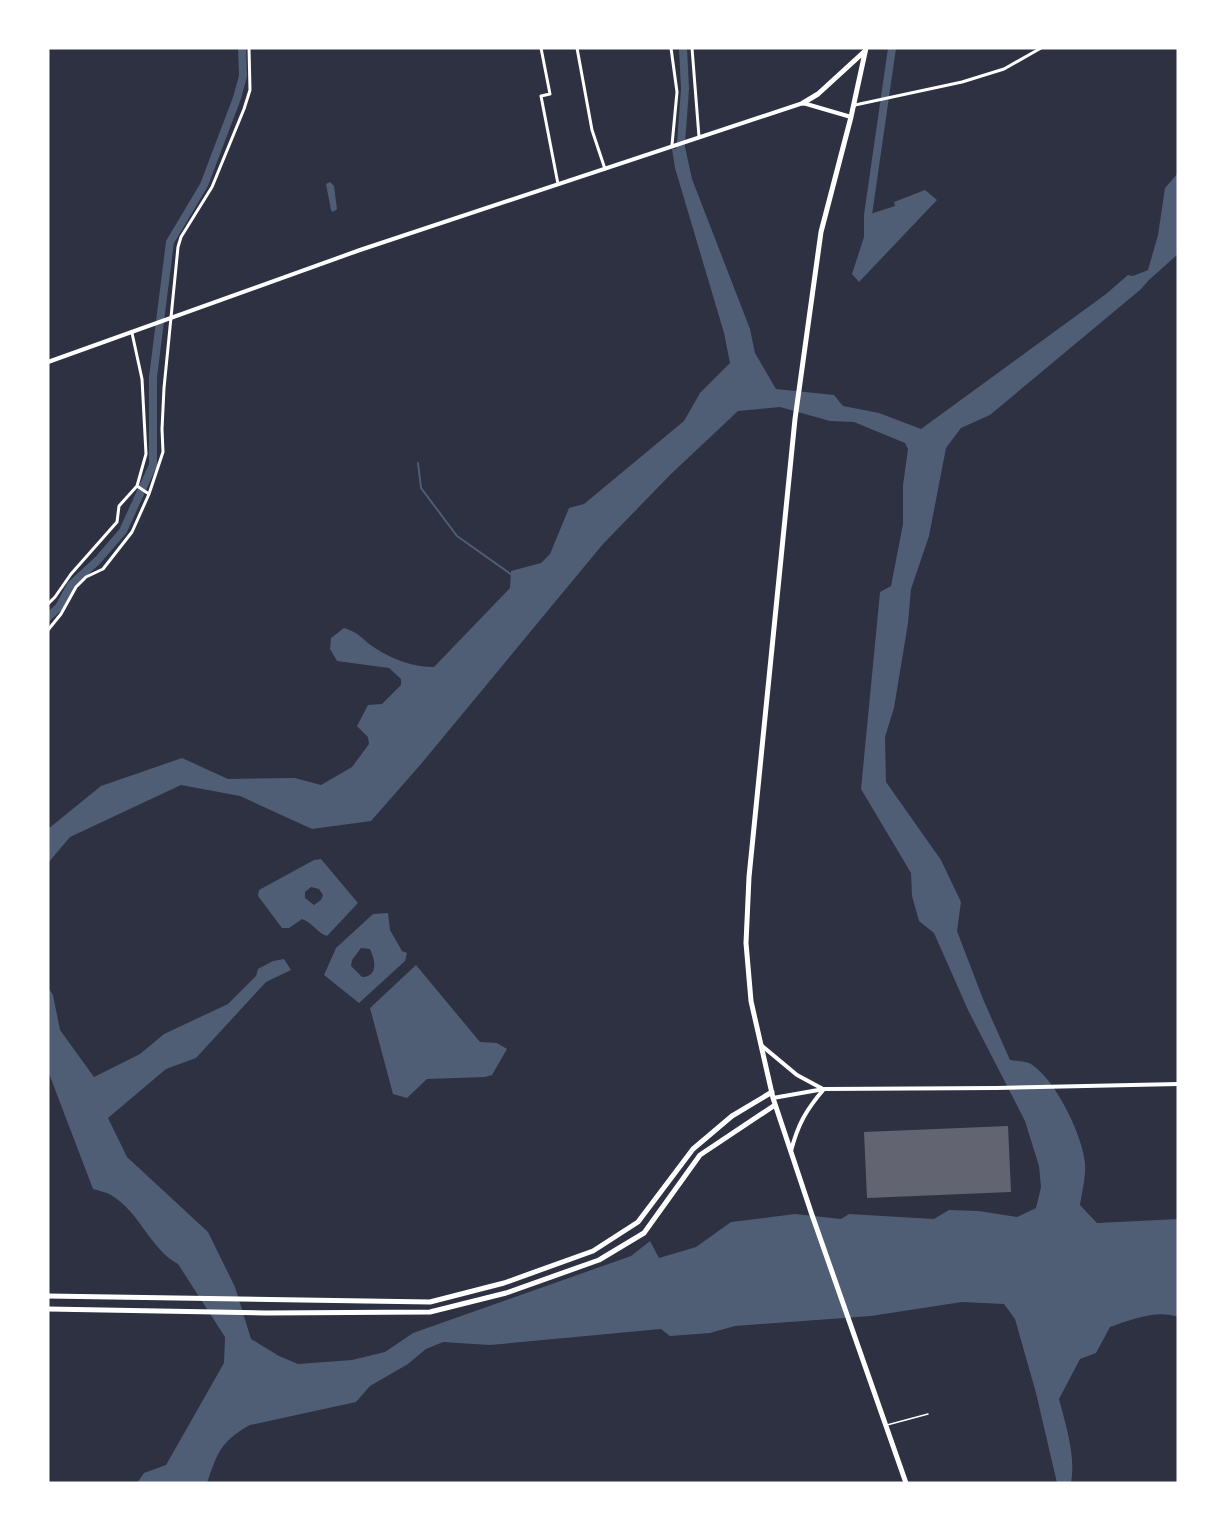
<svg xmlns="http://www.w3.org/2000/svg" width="1226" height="1531" font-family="'Golos Text',sans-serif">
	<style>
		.water { fill: #4f5d75; fill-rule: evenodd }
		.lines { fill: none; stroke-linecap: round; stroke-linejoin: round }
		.stream { stroke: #4f5d75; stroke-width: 2 }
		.canal { stroke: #4f5d75; stroke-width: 8 }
		.building { fill: #626471 }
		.service { stroke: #fff; stroke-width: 1.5 }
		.minor { stroke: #fff; stroke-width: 3 }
		.tertiary { stroke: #fff; stroke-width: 4 }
		.primary { stroke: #fff; stroke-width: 5 }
	</style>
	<rect width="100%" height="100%" fill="#2d3142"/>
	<!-- water -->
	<path class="water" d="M1178,130v124l-29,26 -9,10 -150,125 -29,13 -15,20 -17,88 -18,53 -3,34 -14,85 -9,29 1,45 55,78 20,42 -4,29 26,68 27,61c6,1 13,1 19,3 25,13 54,73 56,100 1,14 -3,29 -5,42l17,18 81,-4v98c-21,-8 -48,3 -68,10l-14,26 -16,6 -21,40c7,27 17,57 12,84h-14l-21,-90 -21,-74 -11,-15 -42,-2 -91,14 -136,10 -25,7 -40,3 -9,-7 -171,16 -47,-3 -17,7 -18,15 -38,22 -14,16 -106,23c-30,17 -32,27 -43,58h-70l7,-10 22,-8 58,-102 1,-26 -47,-73c-29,-16 -38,-52 -67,-69 -5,-3 -12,-4 -18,-6l-45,-118v-84l5,8 7,35 34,47 46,-23 24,-20 64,-30 28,-28 2,-7 15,-8 11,-2 7,11 -25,12 -70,76 -30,11 -58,49 19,39 81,75 27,55 16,52 28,17 19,8 54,-4 33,-8 28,-19 218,-77 19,-15 9,17 37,-11 35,-25 64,-8 46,5 8,-5 85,5 15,-9 30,1 38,6 19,-9 5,-21 -2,-21 -14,-45 -57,-111 -34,-77 -15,-12 -7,-25 -1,-23 -50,-84 19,-197 11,-6 12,-62v-39l5,-36 -3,-6 -51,-21 -24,-1 -50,-14 -42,4 -67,63 -68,70 -182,220 -50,57 -59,8 -72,-33 -59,-11 -111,52 -22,26v-34l53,-43 81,-28 46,21 67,-1 26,7 31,-18 17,-23 -1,-7 -11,-11 11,-21 14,-1 19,-19v-6l-12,-11 -52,-7 -7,-12 1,-11 13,-10c18,6 17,11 31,20 18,12 39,19 59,19l76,-79 1,-17 30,-8 9,-9 19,-46 15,-4 100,-83 16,-28 30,-30 -6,-30 -49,-165 -3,-19 13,-2 7,32 58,150 5,24 21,36 58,6 9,11 36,7 42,16 185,-135 22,-19 5,1 15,-6 10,-35 7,-47 13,-15z
		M330,182l4,4 3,23 -4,3 -2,-2 -5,-26z
		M925,190l12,10 -78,82 -7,-8 12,-37v-21l31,-10 -1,-4z
		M321,859l37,44 -31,33c-10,-3 -15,-14 -25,-17l-13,9h-7l-24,-32 1,-6 55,-30zM311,887l8,2 4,6 -2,5 -7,5 -9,-7v-6z
		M388,913l2,17 12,21 5,2 -2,8 -46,42 -35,-28 12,-27 37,-34zM361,948l9,1c5,11 9,27 -8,28l-11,-11 1,-6z
		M416,965l64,77 17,1 10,6 -15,26 -7,2 -58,2 -20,19 -14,-4 -23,-86z"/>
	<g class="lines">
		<!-- stream -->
		<path class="stream" d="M418,463l3,25 36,48 55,39"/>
		<!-- canal -->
		<path class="canal" d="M680,157l5,-68 -2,-41
			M868,215l24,-167
			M48,617l11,-10 12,-22 27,-25 25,-29 30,-66v-88l17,-135 34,-57 33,-87 6,-22 -1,-28"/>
	</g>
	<!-- building -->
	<path class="building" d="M1008,1126l3,66 -144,6 -3,-66z"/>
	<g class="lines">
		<!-- service -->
		<path class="service" d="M887,1425l41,-11"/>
		<!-- minor -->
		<path class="minor" d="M541,48l9,46 -9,2 17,88
			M577,48l15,82 13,39
			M671,48l6,44 -5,53
			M692,48l7,89
			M855,105l107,-23 42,-13 37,-21
			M137,486l12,8
			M48,604l7,-7 16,-23 46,-52 2,-16 18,-20 9,-32 -4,-75 -10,-46
			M48,630l13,-16 15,-27 10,-10 17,-8 29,-37 17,-38 14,-42 -1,-23 2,-41 14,-141 3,-10 31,-50 32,-78 6,-19 -1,-42"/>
		<!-- tertiary -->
		<path class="tertiary" d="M48,362l312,-112 443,-147 48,14
			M761,1045l36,30 26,14
			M773,1098l51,-9 172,-1 182,-4
			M791,1151c7,-27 15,-41 33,-62"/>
		<!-- primary -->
		<path class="primary" d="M866,48l-15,69 -30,115 -26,187 -46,458 -3,66 5,58 22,97 38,114 95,271
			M803,103l15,-9 47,-43
			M48,1296l382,6 74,-19 89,-32 45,-29 55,-73 39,-33 40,-24
			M48,1309l218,4 164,-1 76,-19 93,-33 45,-27 56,-78 75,-50"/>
	</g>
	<!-- border -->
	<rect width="1226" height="1531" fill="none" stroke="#ffffff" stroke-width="99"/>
</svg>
